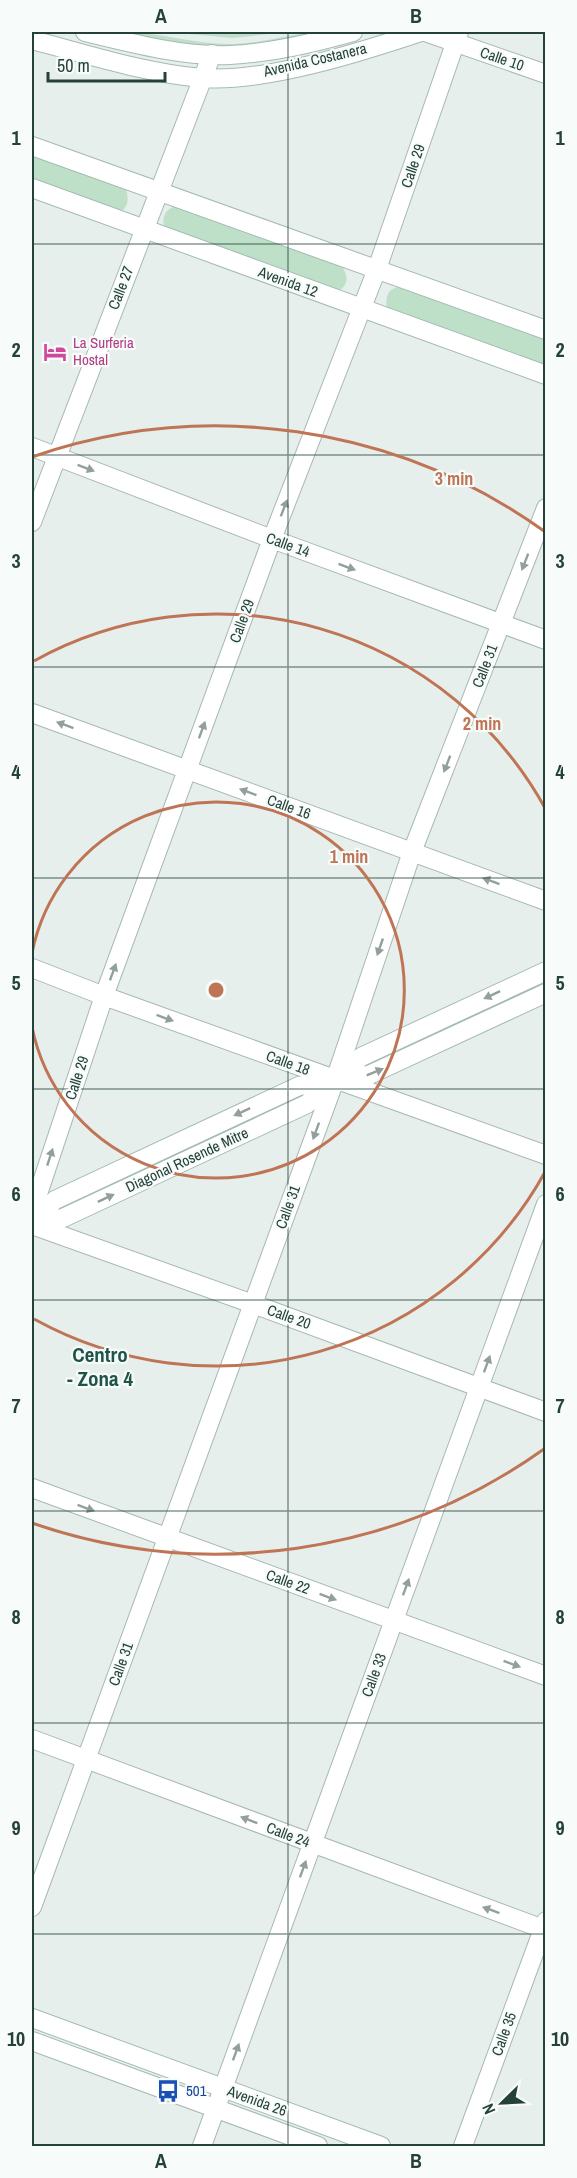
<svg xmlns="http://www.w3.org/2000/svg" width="577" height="2178" font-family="'Archivo Narrow',sans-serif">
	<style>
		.green { fill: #bfe0c8 }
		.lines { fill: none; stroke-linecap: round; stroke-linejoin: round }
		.street-casing { stroke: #a8b8b2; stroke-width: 20 }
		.secondary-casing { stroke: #a4bbb3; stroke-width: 20 }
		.street { stroke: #fff; stroke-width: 18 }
		.secondary { stroke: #fff; stroke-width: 18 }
		.oneway { fill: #92a09c }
		.grid { fill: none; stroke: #24423a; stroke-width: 1.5; stroke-opacity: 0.55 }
		.ring { fill: none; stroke: #c07456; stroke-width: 3 }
		.labels { text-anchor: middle; stroke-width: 4.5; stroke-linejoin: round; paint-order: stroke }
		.street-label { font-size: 15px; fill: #24423a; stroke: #f7fbf9 }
		.hotel-label { font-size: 15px; fill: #b23c85; stroke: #f7fbf9; text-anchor: start }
		.transit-label { font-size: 15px; fill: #164399; stroke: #f7fbf9; text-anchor: start }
		.district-label { font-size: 21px; font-weight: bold; fill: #1f5548; stroke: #f7fbf9 }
		.centre { fill: #c07456; stroke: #f7fbf9; stroke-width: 3 }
		.ring-label { font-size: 18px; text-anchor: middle; font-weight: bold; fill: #c07456; stroke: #f7fbf9; stroke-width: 4.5; stroke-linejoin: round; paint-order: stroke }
		.neatline { fill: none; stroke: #24423a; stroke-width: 2 }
		.grid-label { font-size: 20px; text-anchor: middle; font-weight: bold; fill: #24423a }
	</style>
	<rect width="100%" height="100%" fill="#e6efeb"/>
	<!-- green -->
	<path class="green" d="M119,32c38,-1 76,13 115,12 31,-1 61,-12 92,-12 -27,7 -69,15 -97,15 -37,-1 -74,-8 -110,-15z
		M168,32h118l-53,6z
		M32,153l94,36c2,8 4,17 -6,23l-88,-30z
		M176,206l165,59c8,10 8,22 -5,27l-172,-65c-2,-10 1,-18 12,-21z
		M398,287l147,53v29l-158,-60c-2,-10 0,-20 11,-22z"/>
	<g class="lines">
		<!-- street casing -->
		<g class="street-casing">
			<path id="street" d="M425,32l121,42
				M32,447l240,92 274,101
				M32,522l180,-468
				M32,713l514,188
				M32,968l72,28 442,159
				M32,1212l72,-216 168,-457 105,-270 82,-237
				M32,1225l221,79 293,108
				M32,1488l514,188
				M32,1739l514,191
				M32,1907l303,-827 77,-228 134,-344
				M202,2146l344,-942
				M463,2146l83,-225"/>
		</g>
		<!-- secondary casing -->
		<g class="secondary-casing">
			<path id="secondary" d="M85,32c45,11 99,25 145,23 42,-2 83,-12 123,-23
				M32,40c55,14 112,33 170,38 62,5 159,-26 219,-46
				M32,146l514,184
				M32,188l514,187
				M32,1220l23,-20 244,-114 36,-6 26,-23 185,-86
				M32,1223l31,-5 244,-114 28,-24 34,-5 177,-82
				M32,2018l349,128
				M32,2041l286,105"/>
		</g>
		<!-- street -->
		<use href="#street" class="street"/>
		<!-- secondary -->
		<use href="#secondary" class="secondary"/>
	</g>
	<!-- one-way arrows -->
	<defs><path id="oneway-solid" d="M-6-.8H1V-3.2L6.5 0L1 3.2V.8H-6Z" transform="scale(1.5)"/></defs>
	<g class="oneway">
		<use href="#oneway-solid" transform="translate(86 468) rotate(21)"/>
		<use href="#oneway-solid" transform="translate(284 508) rotate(-69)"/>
		<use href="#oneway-solid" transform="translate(525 562) rotate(111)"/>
		<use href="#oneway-solid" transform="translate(347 567) rotate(20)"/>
		<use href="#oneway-solid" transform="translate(65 725) rotate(-160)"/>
		<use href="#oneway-solid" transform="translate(202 730) rotate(-70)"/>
		<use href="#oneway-solid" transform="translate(447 764) rotate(111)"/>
		<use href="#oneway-solid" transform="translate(248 792) rotate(-160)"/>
		<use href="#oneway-solid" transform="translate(491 881) rotate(-160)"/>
		<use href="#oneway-solid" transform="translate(380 947) rotate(109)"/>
		<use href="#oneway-solid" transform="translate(113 972) rotate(-70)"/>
		<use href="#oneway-solid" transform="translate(492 995) rotate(155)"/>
		<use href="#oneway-solid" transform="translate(165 1018) rotate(20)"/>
		<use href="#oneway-solid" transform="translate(375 1072) rotate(-22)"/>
		<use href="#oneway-solid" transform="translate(242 1112) rotate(155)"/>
		<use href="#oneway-solid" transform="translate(316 1131) rotate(110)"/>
		<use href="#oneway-solid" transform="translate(50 1157) rotate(-72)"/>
		<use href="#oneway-solid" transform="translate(106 1198) rotate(-25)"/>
		<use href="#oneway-solid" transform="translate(487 1364) rotate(-70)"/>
		<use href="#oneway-solid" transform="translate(86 1508) rotate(20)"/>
		<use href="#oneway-solid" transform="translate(406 1587) rotate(-70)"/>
		<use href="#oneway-solid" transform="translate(328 1597) rotate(20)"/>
		<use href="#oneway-solid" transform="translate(512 1664) rotate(20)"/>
		<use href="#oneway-solid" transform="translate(249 1820) rotate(-159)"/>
		<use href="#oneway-solid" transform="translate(303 1869) rotate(-70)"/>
		<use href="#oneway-solid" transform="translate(491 1910) rotate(-160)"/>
		<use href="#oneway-solid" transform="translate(236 2052) rotate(-70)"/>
	</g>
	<!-- grid -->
	<path class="grid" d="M288,32v2114M32,244h514M32,455h514M32,667h514M32,878h514M32,1089h514M32,1300h514M32,1511h514M32,1723h514M32,1934h514"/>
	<!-- distance rings -->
	<g class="ring">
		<path d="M32 953A188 188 0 1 1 32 1027"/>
		<path d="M545 1172A376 376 0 0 1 34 1319M34 661A376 376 0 0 1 545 808"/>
		<path d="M544 1449A564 564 0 0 1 32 1523M32 457A564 564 0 0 1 544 531"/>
	</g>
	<!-- icons -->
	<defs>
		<g id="hotel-bare" transform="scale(1.8)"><path d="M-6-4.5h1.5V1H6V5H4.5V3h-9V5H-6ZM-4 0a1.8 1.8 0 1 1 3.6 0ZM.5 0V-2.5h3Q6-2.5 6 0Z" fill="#d1479c" stroke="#f7fbf9" stroke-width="2.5" paint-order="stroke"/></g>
		<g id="bus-bare" transform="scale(1.8)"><path d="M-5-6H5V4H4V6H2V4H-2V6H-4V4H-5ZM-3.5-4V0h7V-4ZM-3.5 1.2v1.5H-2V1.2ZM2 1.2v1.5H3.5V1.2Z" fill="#1a4fb4" stroke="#f7fbf9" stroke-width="2.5" paint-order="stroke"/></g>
	</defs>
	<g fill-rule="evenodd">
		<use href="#hotel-bare" x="55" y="352"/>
		<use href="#bus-bare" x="168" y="2091"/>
	</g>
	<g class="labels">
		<!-- street labels -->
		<g class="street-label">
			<text transform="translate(502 59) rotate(19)" y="5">Calle 10</text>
			<text transform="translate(315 60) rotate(-13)" y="5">Avenida Costanera</text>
			<text transform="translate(413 166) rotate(-71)" y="5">Calle 29</text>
			<text transform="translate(288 282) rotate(20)" y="5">Avenida 12</text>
			<text transform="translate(121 288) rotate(-69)" y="5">Calle 27</text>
			<text transform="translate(288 545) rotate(20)" y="5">Calle 14</text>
			<text transform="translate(242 621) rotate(-70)" y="5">Calle 29</text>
			<text transform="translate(485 666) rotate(-69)" y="5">Calle 31</text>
			<text transform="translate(289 807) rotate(20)" y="5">Calle 16</text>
			<text transform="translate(288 1063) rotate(20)" y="5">Calle 18</text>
			<text transform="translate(77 1078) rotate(-72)" y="5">Calle 29</text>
			<text transform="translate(187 1160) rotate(-25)" y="5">Diagonal Rosende Mitre</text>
			<text transform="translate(288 1207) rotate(-70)" y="5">Calle 31</text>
			<text transform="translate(289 1317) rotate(20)" y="5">Calle 20</text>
			<text transform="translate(288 1582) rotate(20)" y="5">Calle 22</text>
			<text transform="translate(121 1664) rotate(-70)" y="5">Calle 31</text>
			<text transform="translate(374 1675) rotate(-70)" y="5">Calle 33</text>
			<text transform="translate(288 1835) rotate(21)" y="5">Calle 24</text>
			<text transform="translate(504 2034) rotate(-70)" y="5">Calle 35</text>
			<text transform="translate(257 2101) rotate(20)" y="5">Avenida 26</text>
		</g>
		<!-- hotel labels -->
		<g class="hotel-label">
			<text x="73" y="348">La Surferia<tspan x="73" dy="17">Hostal</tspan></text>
		</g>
		<!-- transit labels -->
		<g class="transit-label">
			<text x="186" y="2096">501</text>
		</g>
		<!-- district labels -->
		<g class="district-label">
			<text x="100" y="1362">Centro<tspan x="100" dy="24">- Zona 4</tspan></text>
		</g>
	</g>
	<circle cx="216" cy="990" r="9" class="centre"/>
	<g class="ring-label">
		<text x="454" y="485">3 min</text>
		<text x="482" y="730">2 min</text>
		<text x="349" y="863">1 min</text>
	</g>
	<!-- border -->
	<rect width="577" height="2178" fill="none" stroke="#f7fbf9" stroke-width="66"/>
	<!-- north arrow -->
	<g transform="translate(502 2103) rotate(246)" stroke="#f7fbf9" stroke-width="4.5" paint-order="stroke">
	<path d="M0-4.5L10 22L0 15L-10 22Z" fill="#24423a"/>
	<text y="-9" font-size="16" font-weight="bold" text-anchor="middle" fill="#24423a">N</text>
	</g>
	<!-- scale -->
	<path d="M48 72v9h117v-9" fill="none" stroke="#24423a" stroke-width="3"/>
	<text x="57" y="72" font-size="18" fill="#24423a" stroke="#f7fbf9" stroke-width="4.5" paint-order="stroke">50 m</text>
	<rect x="33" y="33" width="511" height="2112" class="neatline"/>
	<g class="grid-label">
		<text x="161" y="23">A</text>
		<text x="416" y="23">B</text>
		<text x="16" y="145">1</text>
		<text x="560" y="145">1</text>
		<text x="16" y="357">2</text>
		<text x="560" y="357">2</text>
		<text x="16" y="568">3</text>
		<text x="560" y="568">3</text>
		<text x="16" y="779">4</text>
		<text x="560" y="779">4</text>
		<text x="16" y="990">5</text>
		<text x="560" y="990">5</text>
		<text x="16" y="1201">6</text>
		<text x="560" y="1201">6</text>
		<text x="16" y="1413">7</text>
		<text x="560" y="1413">7</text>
		<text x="16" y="1624">8</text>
		<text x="560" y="1624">8</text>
		<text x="16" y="1835">9</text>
		<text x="560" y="1835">9</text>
		<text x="16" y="2046">10</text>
		<text x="560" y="2046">10</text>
		<text x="161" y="2168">A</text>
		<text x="416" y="2168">B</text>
	</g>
</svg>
